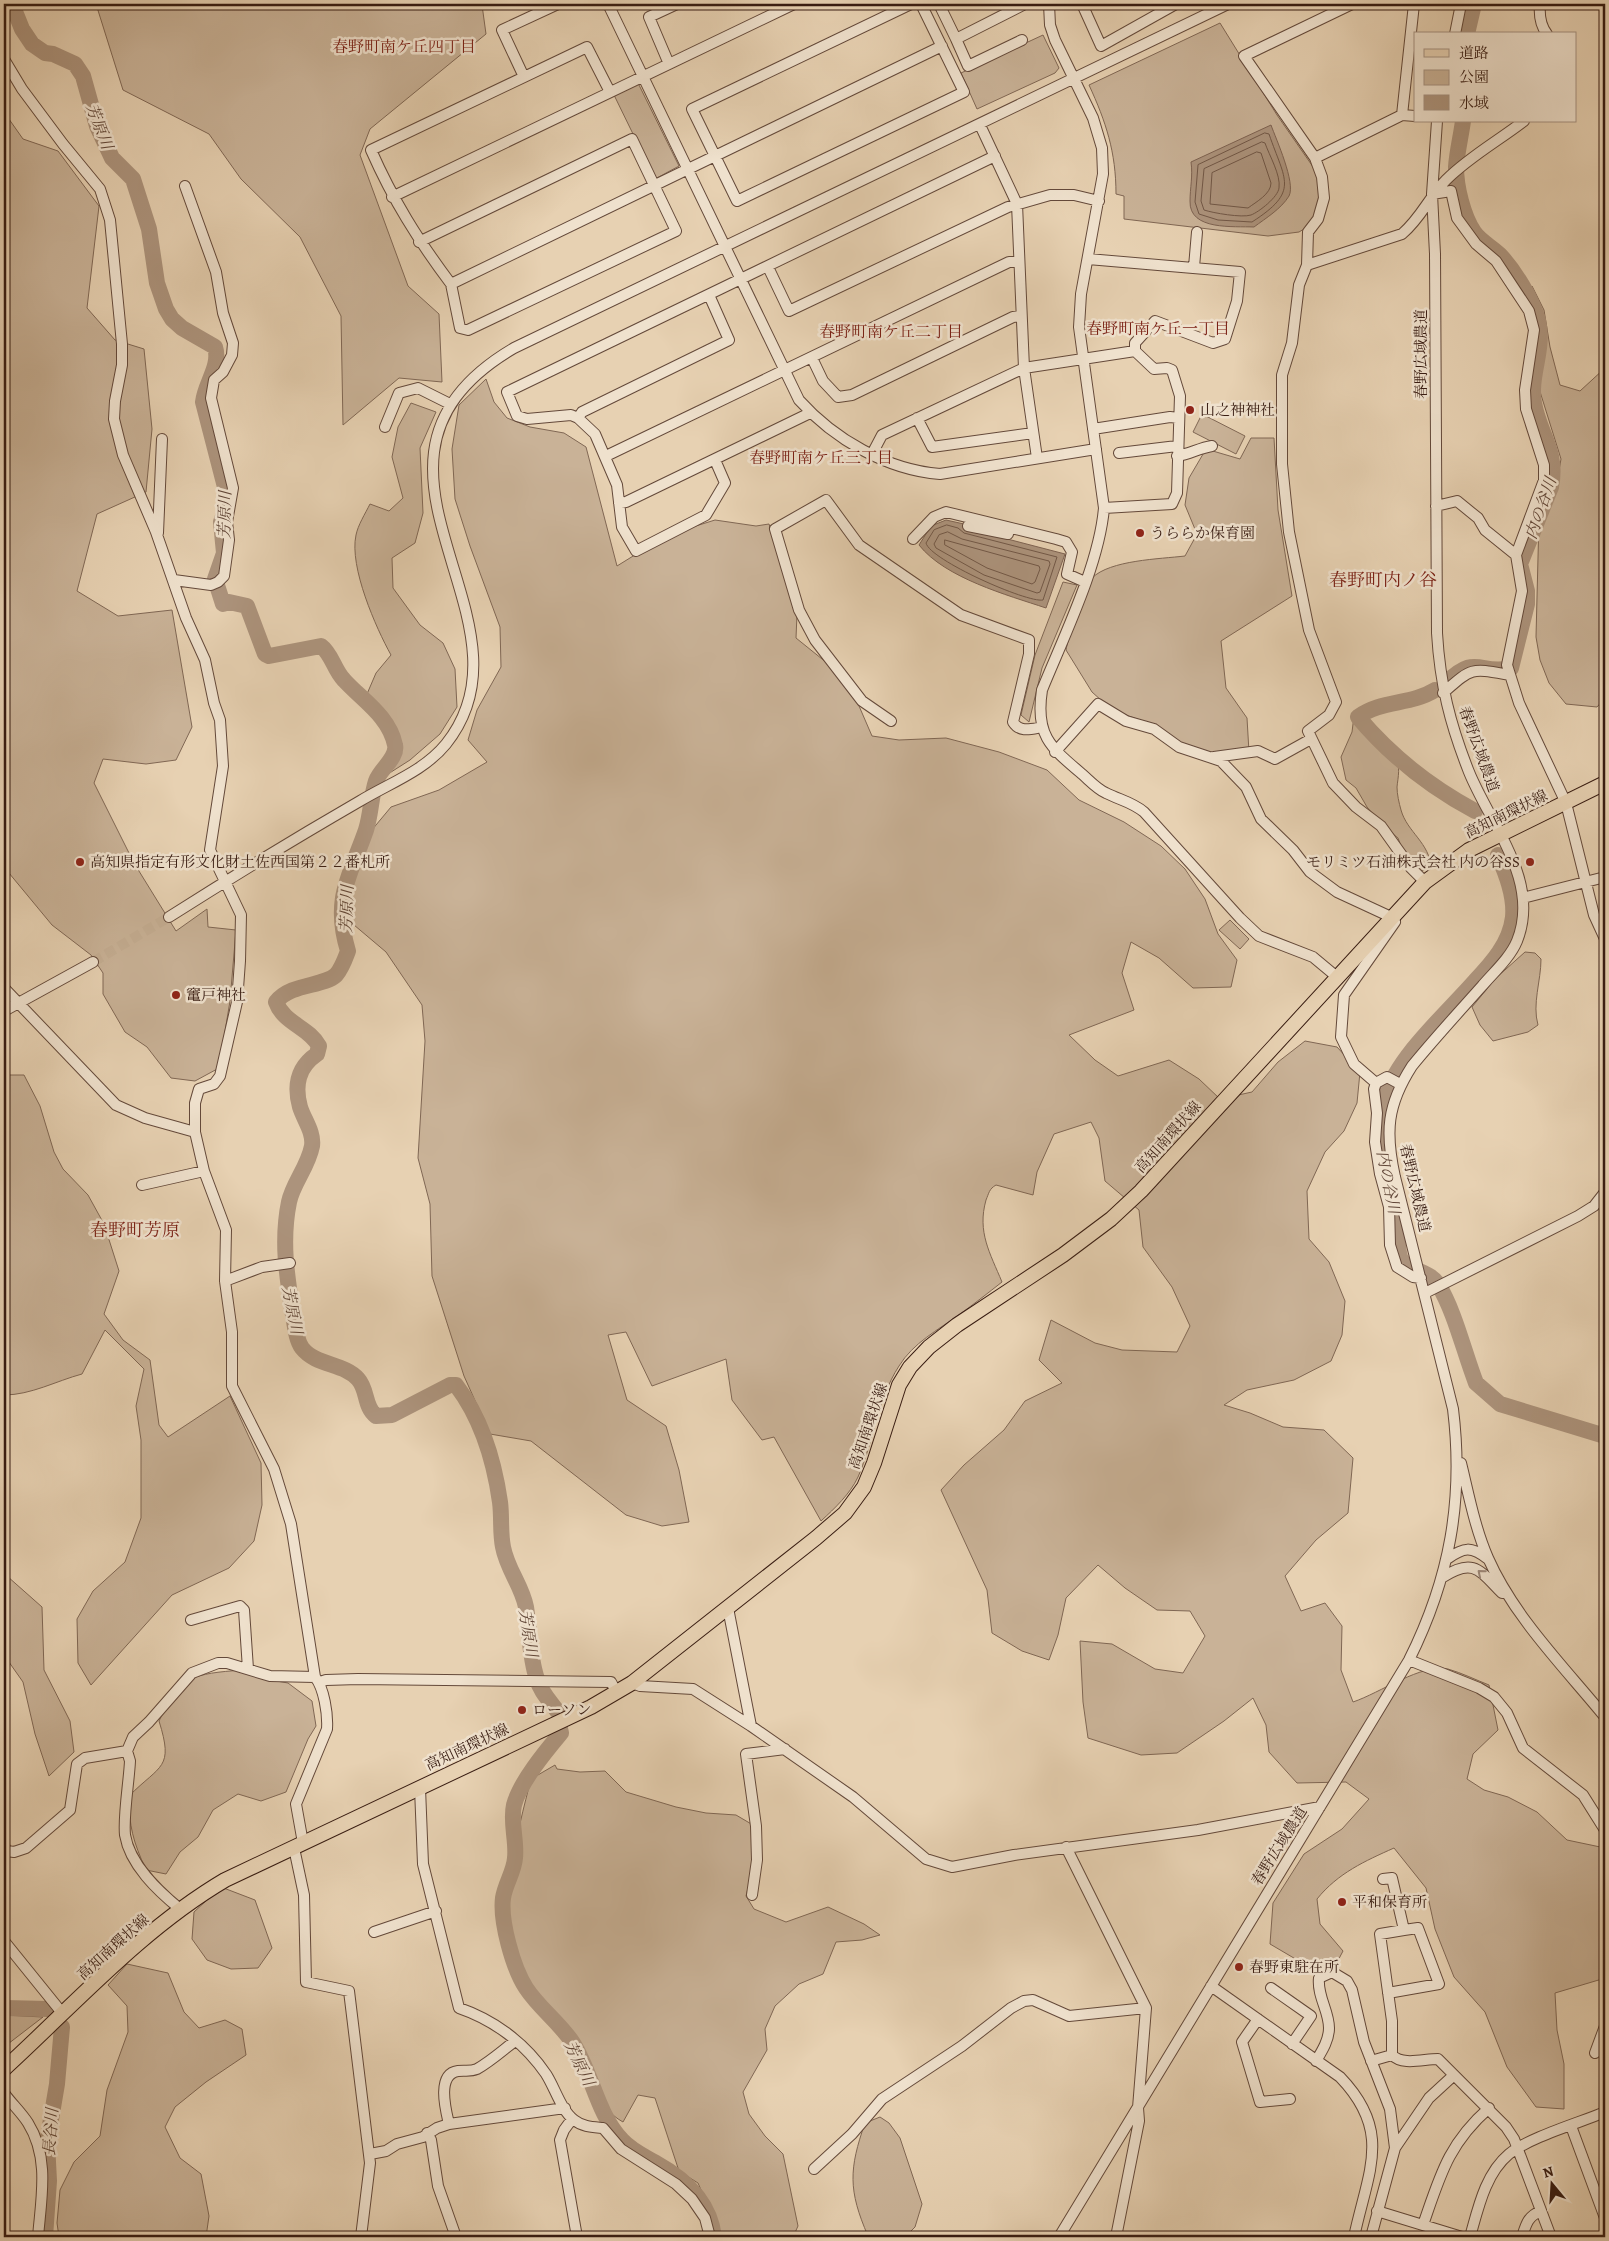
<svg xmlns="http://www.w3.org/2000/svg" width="1609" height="2241" font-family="Alegreya,'Noto Serif JP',serif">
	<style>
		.green { fill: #c9b297; stroke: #806754 }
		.water { fill: #ac937c; stroke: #7e6352 }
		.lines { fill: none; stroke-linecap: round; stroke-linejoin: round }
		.shore { stroke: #725847; stroke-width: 1 }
		.river { stroke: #ac937c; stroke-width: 16 }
		.minor-tunnel { stroke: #c4ad92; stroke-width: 10; stroke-dasharray: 10 5; stroke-linecap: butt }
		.minor-casing { stroke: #64493a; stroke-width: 12 }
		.major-casing { stroke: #381c12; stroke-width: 16 }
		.minor { stroke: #efe1cd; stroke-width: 10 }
		.major { stroke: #e7d1b2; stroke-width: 14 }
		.oneway { stroke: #9d8879 }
		.poi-dot { fill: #8f2418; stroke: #efe1cd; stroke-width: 2 }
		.labels { text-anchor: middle; stroke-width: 5; stroke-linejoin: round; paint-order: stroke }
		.street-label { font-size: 15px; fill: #381c12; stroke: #efe1cd }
		.poi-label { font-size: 15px; fill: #381c12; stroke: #efe1cd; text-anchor: start }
		.neighbourhood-label { font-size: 16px; fill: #7a1f14; stroke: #efe1cd }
		.water-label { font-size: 16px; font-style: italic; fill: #614637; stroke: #efe1cd }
		.quarter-label { font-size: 18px; fill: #7a1f14; stroke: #efe1cd }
	</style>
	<rect width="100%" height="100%" fill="#e7d1b2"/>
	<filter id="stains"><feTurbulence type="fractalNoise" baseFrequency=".004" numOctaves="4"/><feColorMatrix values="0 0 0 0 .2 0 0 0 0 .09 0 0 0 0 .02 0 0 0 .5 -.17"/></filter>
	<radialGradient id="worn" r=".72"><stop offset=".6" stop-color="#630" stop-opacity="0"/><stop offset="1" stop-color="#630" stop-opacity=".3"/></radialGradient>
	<!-- green -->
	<path class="green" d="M96,4h389l-3,1 4,29 -116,95 -10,26 48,131 31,28 3,68 -43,-4 -56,47 -2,-109 -41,-79 -59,-58 -32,-45 -86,-44z
		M1220,23l57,92 41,59 2,29 -11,23 -10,6 -31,4 -144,-17v-23l-8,-2c0,-42 -10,-72 -27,-109z
		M1043,35l16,33 -4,5 -78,36 -16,-36z
		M638,83l41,83 -24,13 -41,-84z
		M4,112l19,27 35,12 41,55 -12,102 28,32 29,9 8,80 -6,63 -49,22 -20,77 41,25 54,-6 20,117 -16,33 -30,4 -43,-5 -9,24 40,80 42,68 31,-22 1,18 28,3 -6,71 -11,67 -24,13 -24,-3 -24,-31 -22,-15 -22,-38v-21l-12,-18 -39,-30 -48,-58z
		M1532,286l12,24 6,37 10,38 20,6 25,-23v330l-8,9 -31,-3 -17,-21 -9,-23 -4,-23 3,-119 17,-30 5,-29 -24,-77 -5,-47 -12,-39z
		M486,379l8,23 13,16 23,9 34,6 22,14 31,119 50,-31 48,-15 41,6 13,-2 28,90 -1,24 31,25 29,36 16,37 27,4 47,-2 53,14 48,18 32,30 45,22 37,24 24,23 20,30 13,35 19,26 -6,27 -38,1 -34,-30 -28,-16 -9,31 12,37 -65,25 26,25 23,16 51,-16 30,19 21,20 32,-7 26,-30 27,-21 32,6 23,25 -3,31 -13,28 -19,21 -18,39 2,48 20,23 16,39 -3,34 -11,26 -37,19 -47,10 -23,15 26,8 33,14 41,3 29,28 -5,55 -32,27 -31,36 16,35 24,-8 17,23 -1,44 12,32c27,-9 69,-39 95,-33 14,4 28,11 41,16l9,45 -25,24 -6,25 17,11 24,7 29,15 30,28 38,8v127l-3,4 -47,14 2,37 7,34v45l-28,-2 -29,-40 -22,-55 -31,-35 -19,-48 -9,-41 -32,-40c-29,13 -56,25 -77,51l3,25 23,27 -9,17 -30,-4 -34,-20 3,-41 31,-49 38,-25 27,-30 -23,-17 -49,1 -28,-31 -3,-27 -13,-27 -29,23 -47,32 -36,2 -53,-17 -5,-36 -3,-61 32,3 43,25 28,4 22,-37 -15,-25 -33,-1 -32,-22 -27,-23 -32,33 -8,37 -9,25 -27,-9 -30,-18 -5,-43 -46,-100 23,-25 40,-35 21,-29 37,-18 -23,-23 12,-40 44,23 27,7 55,2 13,-26 -18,-39 -29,-40 -4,-37 -34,-29 -6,-43 -8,-16 -37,12 -17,38 -4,23 -37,-10c-7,4 -7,8 -10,15 -9,32 4,53 16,82 -14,11 -28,22 -42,32 -22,16 -47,29 -61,52 -22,34 -25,75 -41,111 -8,17 -23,31 -37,44l-47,-84 -12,3 -30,-40 -6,-41 -74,27 -26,-54 -18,3 19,65 39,26 13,44 10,52 -27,4 -36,-11 -95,-74 -41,-7 -26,-58 -32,-100 -2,-72 -12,-46 7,-117 -3,-36 -36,-53 -45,-38 15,-65 35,-42 48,-17 48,-28 -19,-22 9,-30 24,-43 -1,-40 -30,-81 -15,-47 -3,-50 7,-44z
		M411,403l25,9 -16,36 3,65 -8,30 -23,15 1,30 27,37 23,18 12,26 2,38 -17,27 -30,26 -22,14 13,-25c-8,-27 -13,-36 -34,-55l9,-21 15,-18c-15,-27 -42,-88 -35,-120 2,-10 9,-21 14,-31l19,7 14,-13 -11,-41 6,-30z
		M1202,414l43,22 -9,18 -43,-22z
		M1251,438h23l4,72 14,86 -71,45 5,47 21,30 2,34 -25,3 -34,-7 -39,-24 -39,-14 -20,-18 -26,-42c2,-12 18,-65 26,-72 18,-18 68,-19 93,-22l12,-22 -12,-29 4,-27 17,-29 34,10z
		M1063,582l14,3 -35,83 -13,54 -8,-7 14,-60z
		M1354,716c11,15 32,24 41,41 6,9 3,20 2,30 0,7 2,16 4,23 6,22 29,33 30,58l-11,3 -14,-12 -8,-21 -16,-13 -15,-18 -11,-19 -10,-8 -5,-23 11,-25z
		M1230,920l19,19 -9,10 -21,-19z
		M1525,952l10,1 6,6c0,22 -9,45 -3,66l-10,7 -35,9 -13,-16 -8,-18 24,-29z
		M4,1075h20l16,31 14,46 9,17 25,26 16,29 15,47 -15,43 19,26 27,20 9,65 9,12 62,-41 31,67 1,42 -8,36 -25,27 -57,27 -81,90 -13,-22 -1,-44 16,-28 32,-29 16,-44v-78l-5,-34 8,-37 -39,-39 -23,44c-26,7 -51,21 -78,21z
		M4,1570l3,6 35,31 2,63 26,51 4,31 -25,24 -14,-42 -12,-52 -19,-27z
		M242,1670l17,8 29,5 24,18 4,25 -8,13 -22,53 -25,9 -23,-7 -25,16 -15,27 -18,15 -14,22 -20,-4c-13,-29 -17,-43 -17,-74 32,-32 45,-27 30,-75 22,-46 34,-47 83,-51z
		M555,1765l2,4 23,3 25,-1 21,21 50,15 30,6 30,2 17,10 2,36 -9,35 8,13 32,13 42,-15 36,17 16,11 -18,5 -26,2 -13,32 -24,10 -24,22 -10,23 2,21 -24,42 6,22 16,22 18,18 15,72 -5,11h-77l-4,-22 -14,-32 -19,-12 -24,-73 -17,-3 -15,27c-26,-14 -36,-49 -51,-73 -11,-19 -16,-20 -30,-34 -9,-8 -23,-34 -28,-45 -20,-51 4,-140 17,-191z
		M221,1887l34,13 17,48 -14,20 -27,1 -24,-9 -15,-21 2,-27z
		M127,1964l41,9 16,39 15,16 26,-8 17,9 4,26 -40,27 -31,25 -10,20 15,31 21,16 8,42 -3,21h-147l-2,-14 3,-33 14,-28 26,-26 7,-46 21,-58 -1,-26 -19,-21z
		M4,2015l39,2 -39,30z
		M880,2117l9,6 11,15 22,66 -7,23 -10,10 -37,-1c-20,-46 -19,-67 -3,-113z"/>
	<!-- water -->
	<path class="water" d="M1271,125c5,14 25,58 18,71 -8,13 -23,22 -35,31 -20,-1 -65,4 -64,-26 0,-13 3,-25 1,-39z
		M946,520l18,4 1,4 100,26 -19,54c-39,-13 -101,-30 -127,-63l12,-19z"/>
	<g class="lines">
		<!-- shore -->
		<path class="shore" d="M1265,133l4,1c16,47 31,57 -17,88l-34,-2 -19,-6 -4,-12 3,-37z
			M1262,142l3,1c4,12 16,32 14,45 -1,9 -20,24 -28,27 -9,3 -38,-2 -47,-5l-3,-9 3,-32z
			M1257,152l4,1 10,30c0,11 -15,19 -23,25l-38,-4 2,-31z
			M947,525l11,3 6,5 93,24 -14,43c-16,3 -113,-40 -117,-57l8,-13z
			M948,532l14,7 87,22 1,3 -10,28 -3,1 -53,-18 -48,-27 -2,-4 5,-9z
			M945,540l94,26 1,3 -5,13 -3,2 -45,-16 -42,-23z"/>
		<!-- river -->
		<path class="river" d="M12,4l10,25 10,15 13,9 8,1 22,10 8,12 14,50 15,32 21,21 16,50 8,54 9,26 6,10 10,9 33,19c6,19 -10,36 -12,55l22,85v24l-4,11 3,31 -9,26 8,25 6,-2 18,4 18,48 4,2 52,-10c11,8 13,24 23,34 18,20 45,36 51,65 3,13 -15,24 -19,36 -5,15 -5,33 -10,49 -16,46 -34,69 -18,121 -3,8 -6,17 -12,24 -13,12 -45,8 -60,27 8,22 33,25 43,44l-2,8c-19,13 -23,31 -17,53 4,13 14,25 12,39 -4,21 -19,37 -23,56 -8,39 -2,75 4,113 2,11 3,25 9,33 14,18 42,15 56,31 10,11 6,28 18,37l16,-1 58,-30h6c26,34 38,75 44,117 2,15 0,30 3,45 4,22 19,39 23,60 4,24 3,49 11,72 3,12 13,22 20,32
			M1467,34l7,-30
			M1445,684c32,-32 34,-8 66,-16l16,-64v-13l-7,-27 31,-77c7,-37 -11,-51 -17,-84 -5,-28 11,-53 4,-83 -7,-22 -22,-48 -38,-65 -8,-8 -20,-14 -26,-23 -11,-16 -18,-46 -18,-65 1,-15 5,-31 7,-46
			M1435,690c-24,15 -54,10 -77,27 32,38 74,71 117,94
			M1498,855c8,19 17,41 15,62 -3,26 -21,46 -38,64 -29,33 -76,74 -90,116 -3,8 -4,20 -5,30 -2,28 11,53 15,81 3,15 1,36 5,49 4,14 28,12 38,27 17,28 26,68 38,99l24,21 105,32
			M559,1724l2,9c-15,18 -41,49 -47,72 -4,17 3,36 1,53 -1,14 -10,26 -12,40 -3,23 10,70 23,90 13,20 34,35 47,55 19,30 24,71 49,97 9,10 22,16 34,23 29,16 54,40 58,74
			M4,2008l44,1
			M45,2237l4,-56 -2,-38 10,-59 5,-57"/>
		<!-- minor-tunnel -->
		<path class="minor-tunnel" d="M93,962l76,-45"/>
		<!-- minor casing -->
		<g class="minor-casing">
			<path id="minor" d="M608,4l191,396c35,39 88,70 141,74l156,-25
				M911,4l-219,105 45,92 227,-109 -43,-88
				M939,4l17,35 69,-35
				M1049,4l1,21 5,15 38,78 9,30 1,26 -22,120 -2,33 25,181c-5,57 -40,128 -62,182 -7,45 8,57 40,84 8,7 15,15 24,19 14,7 26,9 38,19l96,106 19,18 54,21 24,20
				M1082,4l19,42 75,-42
				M1540,4c-1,11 0,21 7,30
				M1455,34l6,-30
				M956,39l12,27 54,-26
				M4,59l18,30 41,55 37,45 10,31 12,124v21l-7,36 -1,18 9,36 33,77 30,86 19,42 9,43 6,17 3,46 -13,84 31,65 -1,46 -3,41 -17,74 -6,8 -15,5 -4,14v29l9,39 22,59 -1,51 7,51v54l42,83 17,55 24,153
				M669,64l-20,-47 28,-13
				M524,77l-22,-47 56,-26
				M610,92l-23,-45 -216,103c22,50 47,90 80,134l491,-238
				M1402,115l12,-111
				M980,125l37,79 7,164 13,90
				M1315,158l87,-43 13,1
				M1432,194l19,-3 6,27 19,26 20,17 33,50 5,19 -9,60 1,19 18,56v15l-28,75 6,36 -15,74 12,38 47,100 28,112 11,24
				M392,197l402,-193
				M419,242l213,-103 44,92 -208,99 -8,-2 -9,-44
				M1088,259l152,13 -3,29 -12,38 -12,4 -58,-22 -20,22v8l19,18 13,-1 5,2 8,26 -3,97 -5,11 -68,4
				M1307,265l1,-33 10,-13 6,-21 -2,-21 -7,-19 -71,-102 108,-52
				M768,267l21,44 219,-104 42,-12h24l25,6
				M1194,267l3,-35
				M812,358l11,23 15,16 14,-2 161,-78 8,-1
				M578,418l4,-6 147,-72 -20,-45
				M917,418l15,29 101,-14
				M385,427l14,-34 19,-5 32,16
				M1093,429l77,-12 9,1
				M1119,453l58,-7
				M872,454l10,-19 142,-67 111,-17
				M606,456l403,-194h10
				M1177,456c13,-2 22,-8 35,-10
				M715,460l10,23 -19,32 -70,36 -14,-24 -5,-42 -22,-51 -17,-16 -7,-3 -44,4 -10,-3 -10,-24 488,-236
				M619,503l7,-1 184,-89
				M1436,506l21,-5 21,17 7,12 31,25
				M968,526l40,8
				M158,533l4,-94
				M913,539l21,-22 12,-5 110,27 10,3 6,10 -5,22 18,8
				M174,580l37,5 7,-3 6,-6 5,-36 -2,-18 6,-34 -22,-90 3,-18 9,-8 9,-17 1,-12 -10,-30 -7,-41 -31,-86
				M1443,693c30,-26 27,-25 67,-18
				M891,721l-29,-20 -47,-61 -16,-30 -24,-81 51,-29 33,45 102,70 68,25v14l-16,68c7,11 18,7 29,5
				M1055,752l43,-48 28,17 28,8 25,18 42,14 25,26 15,32 32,31 17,22 27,20 54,25 4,5 -51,73 -3,42 13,27 22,19
				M1214,757l44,-6 17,8 36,-20
				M1425,882l-14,-14 -30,-42 -25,-19 -23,-24 -25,-52 21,-16 7,-13 -27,-72 -20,-98 -7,-68v-89l10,-32 7,-58 8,-20 95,-31c19,-16 27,-37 44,-54 23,-23 52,-39 78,-59
				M1523,898l82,-21
				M169,917c63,-40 127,-79 191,-116 30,-18 64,-30 86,-57 101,-126 -125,-283 68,-396l714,-344
				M4,988l112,117 29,13 50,14
				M4,1011l89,-49
				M1400,1084l-13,-7 -11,6 -2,6 3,24 -2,29 5,32 9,33 1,38 7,22 16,10 8,1
				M142,1185l62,-14
				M225,1281l37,-14 28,-4
				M1425,1293l153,-77 16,-10 11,-14
				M1461,1463c8,33 14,65 27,95 26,59 77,110 117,159
				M1447,1559c17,-12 24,-13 41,0
				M1443,1577c31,-20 37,-6 59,16
				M728,1608l23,118 102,71 73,62 26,8 62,-12 184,-25 122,-23
				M191,1620l49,-14 4,4 4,59
				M1409,1660l70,28 15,9 13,16 16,35 60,47 22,35
				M320,1682l6,-2 32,-1 253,3 6,11
				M632,1683l8,3 53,3 58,37
				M127,1751l3,10c-1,21 -7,55 -5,74 5,30 33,56 55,74
				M420,1788l3,76 36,144c35,12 66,35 87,66 9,14 15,36 28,46 9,7 18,7 29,8l18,21 55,35 16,15 13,19 5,19
				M4,1846l3,5 7,1 12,-4 44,-38 7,-46 8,-6 42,-7 6,-14 16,-15 43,-49 26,-10h9l43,13 45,1c9,11 13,37 12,52l-31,75 7,39
				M1066,1847l80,161 -8,100 1,13 -23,116
				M294,1848l10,47 2,87 43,9 21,172 -9,74
				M1383,1879l9,-1 12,52 14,-2 21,56 -51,9
				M752,1895l5,-35 -1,-34 -10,-72 39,-5
				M374,1932l62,-21
				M4,1941l59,73
				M1211,1986l129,91c53,55 28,94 14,160
				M1271,1988l40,28 -19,28
				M1258,2019l-16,23 18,60 30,-3
				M1595,2053l10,-27
				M1392,2055c11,11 31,4 46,4l68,68 8,12 37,98
				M1316,2061c6,-10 13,-21 13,-33 0,-17 -12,-32 -10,-50l13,-6 15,9 5,9 12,52 26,67 5,39
				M1371,2061l21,-6v-34l-12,-87 24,-4
				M4,2093c7,10 17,19 24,30 22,35 13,76 10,114
				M572,2119l-8,11 -4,10 17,97
				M449,2124c-3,-13 -13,-50 9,-53 7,-1 12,1 19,-2 14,-8 26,-19 38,-28
				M1571,2126l34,92
				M427,2133l4,7 7,46 18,51
				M370,2154l16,-3 11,-7 26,-7 14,-9 12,-4 116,-16
				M814,2169l38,-35 30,-35 80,-53 49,-38 13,-7 9,-1 36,16 77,-8
				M1377,2211l85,26
				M1423,2225c17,-49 25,-81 66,-117
				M512,2237h1
				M1059,2237l350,-577c41,-82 55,-161 44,-251l-58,-232c-10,-45 -8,-72 17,-111 22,-27 46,-53 70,-80 11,-13 28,-28 35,-45 24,-60 -26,-115 -48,-169 -19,-48 -29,-88 -32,-139l-2,-379 -3,-60 5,-73
				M1371,2237l24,-89 34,-50 25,-23
				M1470,2237c8,-28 15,-63 39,-83 21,-17 70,-31 96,-42
				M1522,2237c4,-13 6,-21 19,-26"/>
		</g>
		<!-- major casing -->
		<g class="major-casing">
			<path id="major" d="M4,2069c71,-65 138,-140 221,-189l366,-173 41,-24 184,-145 29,-25 19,-26 10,-24 25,-78 11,-18 19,-20 28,-22 106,-70 48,-36 30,-28 284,-309 44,-32 136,-67"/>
		</g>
		<!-- minor -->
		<use href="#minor" class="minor"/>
		<!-- major -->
		<use href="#major" class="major"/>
	</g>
	<!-- one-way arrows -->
	<defs><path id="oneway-chevron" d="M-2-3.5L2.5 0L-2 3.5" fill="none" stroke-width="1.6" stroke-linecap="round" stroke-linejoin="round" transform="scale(1.25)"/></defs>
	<use class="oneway" href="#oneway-chevron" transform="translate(1481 1573) rotate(-140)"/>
	<!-- markers -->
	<g class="poi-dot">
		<circle cx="1190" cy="410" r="5"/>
		<circle cx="1140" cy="533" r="5"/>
		<circle cx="80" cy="862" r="5"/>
		<circle cx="1530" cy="862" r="5"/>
		<circle cx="176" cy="995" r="5"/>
		<circle cx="522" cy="1710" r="5"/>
		<circle cx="1342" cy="1902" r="5"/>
		<circle cx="1239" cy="1967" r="5"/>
	</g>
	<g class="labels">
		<!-- street labels -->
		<g class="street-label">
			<text transform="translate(1421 354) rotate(-90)" y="5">春野広域農道</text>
			<text transform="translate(1479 749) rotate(70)" y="5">春野広域農道</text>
			<text transform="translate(1506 814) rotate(-26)" y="5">高知南環状線</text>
			<text transform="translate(1168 1137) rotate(-48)" y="5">高知南環状線</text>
			<text transform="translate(1415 1188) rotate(77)" y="5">春野広域農道</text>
			<text transform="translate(868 1426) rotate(-71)" y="5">高知南環状線</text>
			<text transform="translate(467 1747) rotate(-25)" y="5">高知南環状線</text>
			<text transform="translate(1279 1846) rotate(-58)" y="5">春野広域農道</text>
			<text transform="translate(113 1947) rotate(-42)" y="5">高知南環状線</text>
		</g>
		<!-- poi labels -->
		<g class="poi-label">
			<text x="1200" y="415">山之神神社</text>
			<text x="1150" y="538">うららか保育園</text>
			<text x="90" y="867">高知県指定有形文化財土佐西国第２２番札所</text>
			<text x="1520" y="867" text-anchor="end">モリミツ石油株式会社 内の谷SS</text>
			<text x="186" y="1000">竃戸神社</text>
			<text x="532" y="1715">ローソン</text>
			<text x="1352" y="1907">平和保育所</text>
			<text x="1249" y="1972">春野東駐在所</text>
		</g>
		<!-- neighbourhood labels -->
		<g class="neighbourhood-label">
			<text x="404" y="52">春野町南ケ丘四丁目</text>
			<text x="1158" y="334">春野町南ケ丘一丁目</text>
			<text x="891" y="337">春野町南ケ丘二丁目</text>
			<text x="821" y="463">春野町南ケ丘三丁目</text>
		</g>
		<!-- water labels -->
		<g class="water-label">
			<text transform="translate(100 126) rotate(69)" y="6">芳原川</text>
			<text transform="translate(1540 508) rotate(-71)" y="6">内の谷川</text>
			<text transform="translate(224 515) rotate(-89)" y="6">芳原川</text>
			<text transform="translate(346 909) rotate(-88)" y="6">芳原川</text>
			<text transform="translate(1389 1182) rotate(79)" y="6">内の谷川</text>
			<text transform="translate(293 1310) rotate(79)" y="6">芳原川</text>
			<text transform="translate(529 1633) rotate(81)" y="6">芳原川</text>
			<text transform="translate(580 2063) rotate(64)" y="6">芳原川</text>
			<text transform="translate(50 2132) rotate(-86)" y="6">長谷川</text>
		</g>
		<!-- quarter labels -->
		<g class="quarter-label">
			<text x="1383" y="586">春野町内ノ谷</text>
			<text x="135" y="1236">春野町芳原</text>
		</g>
	</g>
	<!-- margin -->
	<rect width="1609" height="2241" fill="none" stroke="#e7d1b2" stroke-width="20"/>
	<rect x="5" y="5" width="1599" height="2231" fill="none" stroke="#381c12" stroke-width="2.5"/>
	<rect x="10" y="10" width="1589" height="2221" fill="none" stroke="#381c12"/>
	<!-- legend -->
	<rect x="1414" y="32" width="162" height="90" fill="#efe1cd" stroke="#a69282"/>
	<rect x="1424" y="49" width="25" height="8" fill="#e7d1b2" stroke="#a69282"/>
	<text x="1459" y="58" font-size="15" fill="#381c12">道路</text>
	<rect x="1424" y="70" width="25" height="15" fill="#c9b297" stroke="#a69282"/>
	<text x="1459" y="82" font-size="15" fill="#381c12">公園</text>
	<rect x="1424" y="95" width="25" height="15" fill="#ac937c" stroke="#a69282"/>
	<text x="1459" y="108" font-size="15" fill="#381c12">水域</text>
	<!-- north arrow -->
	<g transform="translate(1552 2184) rotate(342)" stroke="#efe1cd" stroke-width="4" paint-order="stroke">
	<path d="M0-4L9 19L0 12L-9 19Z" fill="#381c12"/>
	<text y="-8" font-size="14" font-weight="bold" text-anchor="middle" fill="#381c12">N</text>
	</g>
	<rect width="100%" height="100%" filter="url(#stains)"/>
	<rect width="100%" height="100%" fill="url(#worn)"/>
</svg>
